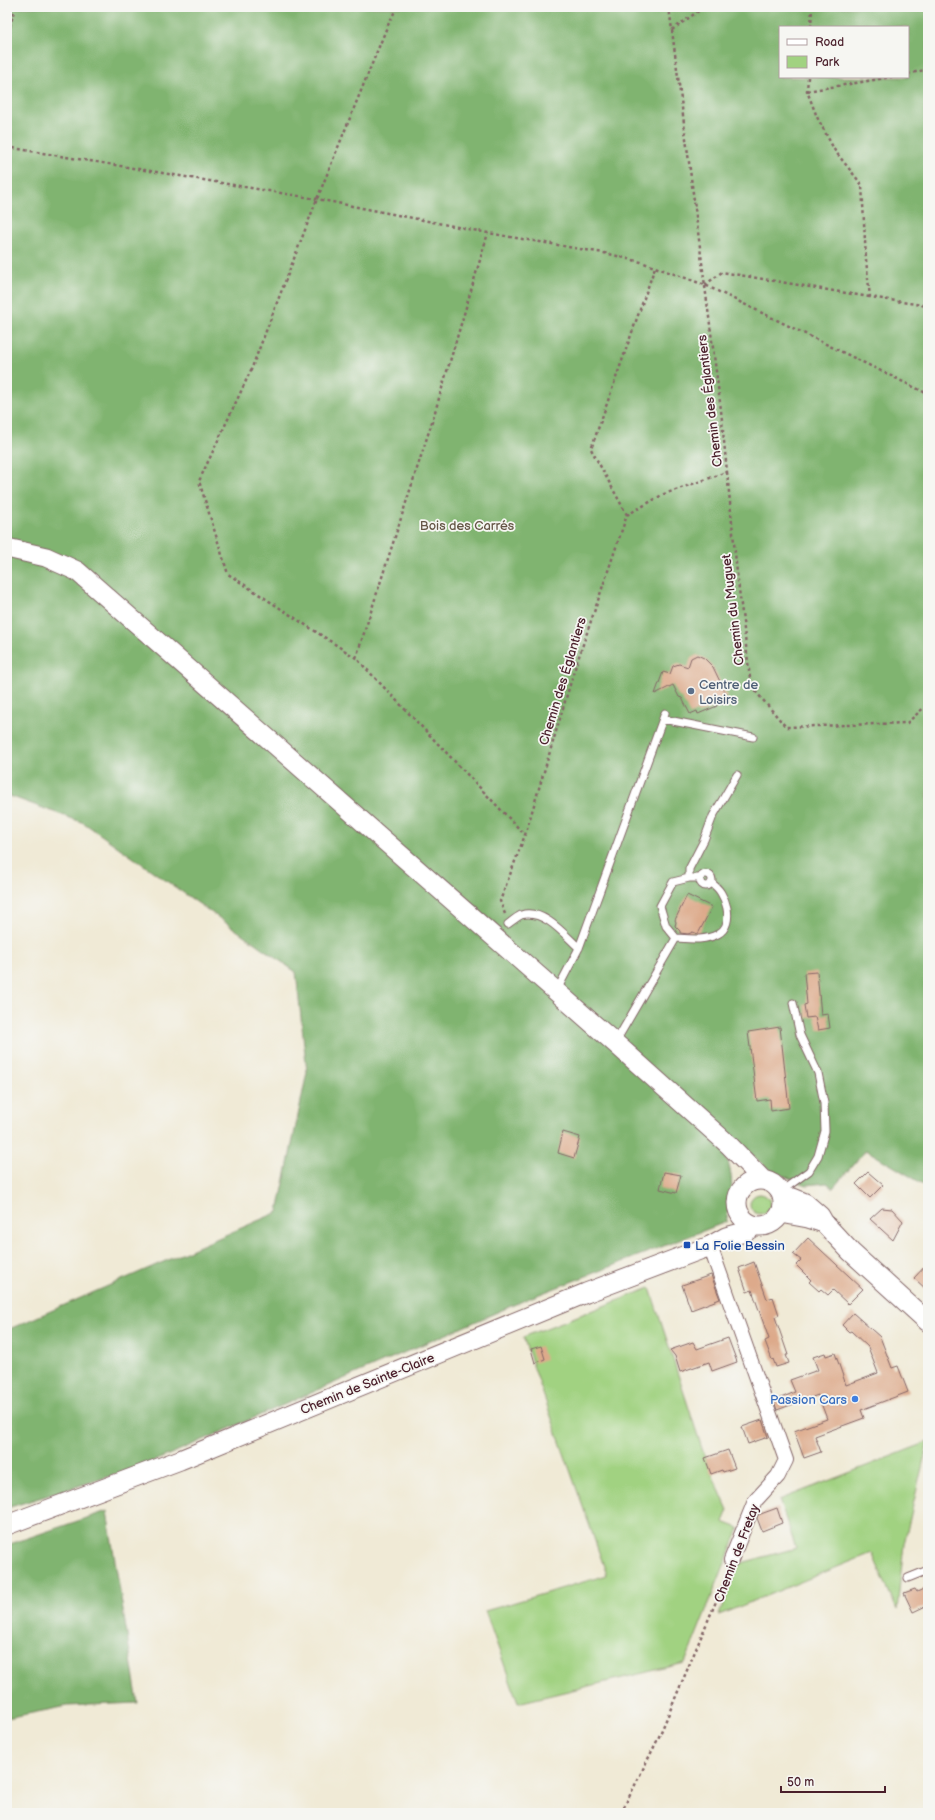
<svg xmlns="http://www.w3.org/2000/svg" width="935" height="1820" font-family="'Balsamiq Sans',sans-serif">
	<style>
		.green { fill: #a1d281; stroke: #767856 }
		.forest { fill: #80b46f; stroke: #656a4d; fill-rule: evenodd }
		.building { fill: #ddaa8b }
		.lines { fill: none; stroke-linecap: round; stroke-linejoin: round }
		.service-casing { stroke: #846667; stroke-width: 9 }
		.minor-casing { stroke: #846667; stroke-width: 16 }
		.secondary-casing { stroke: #846667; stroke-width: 21 }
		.path { stroke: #846667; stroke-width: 2.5; stroke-dasharray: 3 3; stroke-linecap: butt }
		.service { stroke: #fff; stroke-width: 7 }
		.minor { stroke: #fff; stroke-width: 14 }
		.secondary { stroke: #fff; stroke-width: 19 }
		.service-dot { fill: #5c6f8a; stroke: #f6f6f2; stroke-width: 1.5 }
		.transit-dot { fill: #1a4fb4; stroke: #f6f6f2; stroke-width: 1.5 }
		.shop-dot { fill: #3f7fe0; stroke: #f6f6f2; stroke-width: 1.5 }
		.labels { text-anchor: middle; stroke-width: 3.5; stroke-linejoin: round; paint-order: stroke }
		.street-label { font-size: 13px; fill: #4a1f2b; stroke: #f6f6f2 }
		.park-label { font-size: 13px; fill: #645545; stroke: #f6f6f2 }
		.service-label { font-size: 13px; fill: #4e5e75; stroke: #f6f6f2; text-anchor: start }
		.transit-label { font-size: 13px; fill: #164399; stroke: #f6f6f2; text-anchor: start }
		.shop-label { font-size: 13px; fill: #366cbe; stroke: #f6f6f2; text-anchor: end }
	</style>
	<rect width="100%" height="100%" fill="#f6f6f2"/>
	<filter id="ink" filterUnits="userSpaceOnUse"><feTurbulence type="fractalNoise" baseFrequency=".025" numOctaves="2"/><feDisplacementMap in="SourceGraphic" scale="8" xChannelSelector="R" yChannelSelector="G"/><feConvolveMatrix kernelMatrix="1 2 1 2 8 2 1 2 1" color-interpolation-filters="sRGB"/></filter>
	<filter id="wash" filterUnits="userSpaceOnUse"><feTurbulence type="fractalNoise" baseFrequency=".012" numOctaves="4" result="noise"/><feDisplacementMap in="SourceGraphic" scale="16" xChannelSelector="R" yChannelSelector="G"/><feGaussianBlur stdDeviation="0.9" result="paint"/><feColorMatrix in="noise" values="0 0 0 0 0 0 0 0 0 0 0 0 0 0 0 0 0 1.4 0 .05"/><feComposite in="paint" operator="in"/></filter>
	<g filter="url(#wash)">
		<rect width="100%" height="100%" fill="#f0ead6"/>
		<!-- green -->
		<path class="green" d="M750 1204a10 10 0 1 1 20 0a10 10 0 1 1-20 0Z
			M650,1288l55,170 23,52 -5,12 16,6 -54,135 -167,40 -33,-92 122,-36 -84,-238z
			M928,1442l-24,102 -7,66 -25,-57 -153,62 19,-51 58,-16 -17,-48z"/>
		<!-- forest -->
		<path class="forest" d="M7,7h921v1180l-62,-37 -33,38 -6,-5 -21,2 -37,-15 -34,-30 -12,10c13,27 9,45 3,72l-194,75 -389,169 -136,42v-178l271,-118 29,-140 -11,-100 -212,-149 -77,-28zM780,27h128v50h-128z
			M107,1511l31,192 -70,3 -61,12v-173z"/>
		<g id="blocks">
			<!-- building -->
			<path class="building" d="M697,655l7,3 9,9 14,29 -11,5 1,5 -19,8 -1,-3 -7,3 -8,-16 -3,-1 -6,-12 -18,9 8,-22 7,2 3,-8 6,-2 9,3 3,-9z
				M687,895l25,12 -14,27 -5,-2 -5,2 -8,-1v-2l-5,-5 1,-4 -1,-2z
				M817,972l4,43 7,-1 2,14 -12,2 -3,-13 -9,1 -2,-13 3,-1 -3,-31z
				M780,1027l9,81 -18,3 -1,-12 -13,2 -9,-69z
				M563,1132l17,5 -6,21 -16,-5z
				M664,1172l17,3 -5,18 -16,-4z
				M868,1172l15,13 -13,13 -14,-14z
				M882,1208l10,1 11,12 -10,19 -23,-21z
				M808,1238l55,51 -15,15 -15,-14 -5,5 -7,-6 -2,2 -10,-9 2,-2 -15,-15 5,-5 -8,-6z
				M754,1262l13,37 6,-2 6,18 -4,2 13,38h-2l3,8 -13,4 -3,-8 -1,1 -7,-19 4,-2 -17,-49 -5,2 -8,-24z
				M928,1263v28l-14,-13z
				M711,1275l9,24 -29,11 -9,-25z
				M853,1313l27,24 12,31 6,-2 10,26 -47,18 3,8 -49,18 6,16 -17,6 -10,-27 33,-12 -9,-24 -41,15 -3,-9 21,-9 -5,-12 28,-10 -5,-13 12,-4 1,3 9,-3 11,32 32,-12 -10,-26 -17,-16 -2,1 -7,-7z
				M728,1338l9,24 -25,9 -3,-9 -29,10 -5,-16 -5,-6 23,-8 4,7z
				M541,1346l4,13 -10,4 -4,-14z
				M762,1420l6,17 -20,7 -6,-17z
				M728,1450l7,18 -12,4 -1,-2 -11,4 -6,-16z
				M777,1508l5,15 -20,8 -5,-13 1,-3z
				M928,1587v18l-15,7 -9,-19 11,-4 2,3z"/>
		</g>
	</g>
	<g filter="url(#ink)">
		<use href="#blocks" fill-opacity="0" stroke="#846667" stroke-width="1"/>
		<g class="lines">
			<!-- service casing -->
			<g class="service-casing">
				<path id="service" d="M663,719l90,18
					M700 880a6 6 0 1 1 12 0a6 6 0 1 1-12 0Z
					M689,878v-9l15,-29 9,-24 24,-41
					M700,878h-11l-16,4 -13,24 6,20 10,12c14,1 29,3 42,-4 18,-10 8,-43 -7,-51
					M508,924c4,-3 9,-7 13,-9 22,-7 44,20 58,33
					M557,990l22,-42 86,-235
					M615,1043l61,-105
					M780,1192l29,-21 9,-15 7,-25 -1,-28 -6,-30 -18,-38 -7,-32
					M908,1578l20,-8"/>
			</g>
			<!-- minor casing -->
			<g class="minor-casing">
				<path id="minor" d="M710,1246l76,214 -8,16 -23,25 -24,59"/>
			</g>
			<!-- secondary casing -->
			<g class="secondary-casing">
				<path id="secondary" d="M7,548l39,9 31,14 538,472 114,102 33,34
					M737 1203a23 23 0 1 1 46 0a23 23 0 1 1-46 0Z
					M783,1199l10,-1 12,5 15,13 4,7 27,29 77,70
					M781,1213l27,5 16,5
					M7,1525l173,-65 406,-167 124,-47 16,-9 19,-5 9,-6"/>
			</g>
			<!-- path -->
			<path class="path" d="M397,7l-10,20 -70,172 -66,171 -52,111 29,93 128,84 169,177
				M811,27l1,-20
				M672,30l32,-23
				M7,38l8,-31
				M908,74l20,-5
				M808,77l-1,14 10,26 18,34 27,34 4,75 4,37 58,9
				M807,91l85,-14
				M7,147l310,52 171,34 121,21 32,8 64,23 223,109
				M705,285l17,-13 148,25
				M727,472l10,101 14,113 35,41 121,-4 21,-19
				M627,515l-36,-66 64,-182
				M356,658l76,-236 56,-189
				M505,914l-5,-13 25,-66 50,-167 52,-153 37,-21 63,-22 -6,-62 -52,-403
				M621,1813l37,-74 70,-166"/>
			<!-- service -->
			<use href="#service" class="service"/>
			<!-- minor -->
			<use href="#minor" class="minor"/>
			<!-- secondary -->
			<use href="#secondary" class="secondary"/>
		</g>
	</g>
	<!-- markers -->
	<circle class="service-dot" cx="691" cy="691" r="4"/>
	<rect class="transit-dot" x="683" y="1241" width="8" height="8" rx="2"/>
	<circle class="shop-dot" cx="855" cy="1399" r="4"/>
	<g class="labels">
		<!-- street labels -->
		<g class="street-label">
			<text transform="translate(709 401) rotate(-97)" y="5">Chemin des Églantiers</text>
			<text transform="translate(732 610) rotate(-97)" y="5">Chemin du Muguet</text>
			<text transform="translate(562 681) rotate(-73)" y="5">Chemin des Églantiers</text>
			<text transform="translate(367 1383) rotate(-22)" y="5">Chemin de Sainte-Claire</text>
			<text transform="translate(736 1553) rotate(-69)" y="5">Chemin de Fretay</text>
		</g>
		<!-- park labels -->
		<g class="park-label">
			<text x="467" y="530">Bois des Carrés</text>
		</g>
		<!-- service labels -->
		<g class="service-label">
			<text x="699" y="689">Centre de<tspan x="699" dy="15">Loisirs</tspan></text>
		</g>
		<!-- transit labels -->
		<g class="transit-label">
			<text x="695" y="1250">La Folie Bessin</text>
		</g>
		<!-- shop labels -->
		<g class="shop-label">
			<text x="847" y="1404">Passion Cars</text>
		</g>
	</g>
	<!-- margin -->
	<rect width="935" height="1820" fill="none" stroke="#f6f6f2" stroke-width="24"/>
	<!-- legend -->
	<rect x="779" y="26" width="130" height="52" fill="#f6f6f2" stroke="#b1a0a2"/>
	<rect x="787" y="39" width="20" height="6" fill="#ffffff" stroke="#b1a0a2"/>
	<text x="815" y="46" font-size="12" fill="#4a1f2b">Road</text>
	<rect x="787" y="56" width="20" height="12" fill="#a1d281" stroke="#b1a0a2"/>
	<text x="815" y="66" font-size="12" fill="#4a1f2b">Park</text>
	<!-- scale -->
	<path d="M781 1786v6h104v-6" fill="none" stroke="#4a1f2b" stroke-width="2"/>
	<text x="787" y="1786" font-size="12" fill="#4a1f2b" stroke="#f6f6f2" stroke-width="3" paint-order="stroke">50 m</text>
</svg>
